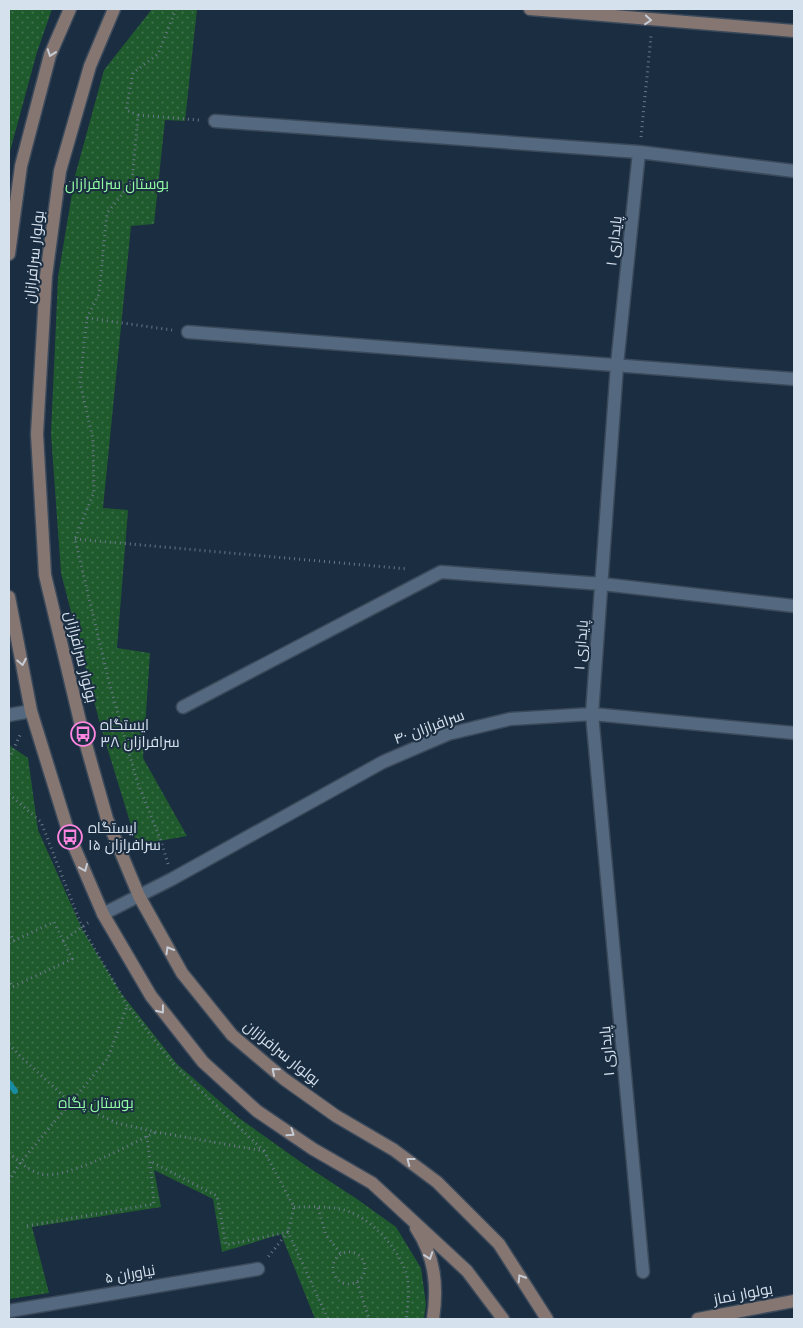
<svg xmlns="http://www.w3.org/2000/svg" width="803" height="1328" font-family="'Open Sans',Cairo,sans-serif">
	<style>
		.green { fill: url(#green-dots) }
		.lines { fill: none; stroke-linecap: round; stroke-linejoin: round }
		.stream { stroke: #188ba3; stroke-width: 6 }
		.street-casing { stroke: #3b4a5b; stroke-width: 15 }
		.secondary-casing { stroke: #3b4a5b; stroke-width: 15 }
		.path { stroke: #697889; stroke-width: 3; stroke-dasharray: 1 4; stroke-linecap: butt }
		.street { stroke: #54697f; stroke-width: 12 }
		.secondary { stroke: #867672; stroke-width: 12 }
		.oneway { stroke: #c6ccd5 }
		.labels { text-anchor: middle; stroke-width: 4; stroke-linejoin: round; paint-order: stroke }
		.park-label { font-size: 15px; fill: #91fba4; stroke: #1b2d41 }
		.street-label { font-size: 15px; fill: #d6e1ee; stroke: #1b2d41 }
		.poi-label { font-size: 15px; fill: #d6e1ee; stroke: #1b2d41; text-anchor: start }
	</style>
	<defs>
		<pattern id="green-dots" width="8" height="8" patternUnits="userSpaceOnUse" patternTransform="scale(1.25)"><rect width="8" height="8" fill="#1f5a2d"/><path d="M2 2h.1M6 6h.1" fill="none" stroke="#3f714c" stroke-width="1.8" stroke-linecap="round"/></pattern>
	</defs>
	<rect width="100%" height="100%" fill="#1b2d41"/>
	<!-- green -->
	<path class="green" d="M9,9h43l-15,43 -28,103z
		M152,9h45l-12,112 -20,-1 -11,104 -23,2 -28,282 25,2 -11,138 33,5 -7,105 44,78 -50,9 -37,-121 -39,-151 -10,-139 7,-157 17,-101 29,-106z
		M9,745l19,13 10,72 44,99 39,64 56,71 62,54 66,47 52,34 39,28 25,41 5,36 -2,15h-109l-34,-85 -59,18 -9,-53 -59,-29 7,37 -129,20 17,66 -40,6z"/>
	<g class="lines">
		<!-- stream -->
		<path class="stream" d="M9,1083l6,8"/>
		<!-- street casing -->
		<g class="street-casing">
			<path id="street" d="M215,121l424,31 155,19
				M639,152l-22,213 -25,349 51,558
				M188,332l606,47
				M183,707l258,-135 161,12 192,22
				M9,715l22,-4
				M103,914l69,-35 211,-117 65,-28 62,-15 82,-5 202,19
				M9,1311l249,-42"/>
		</g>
		<!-- secondary casing -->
		<g class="secondary-casing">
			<path id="secondary" d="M114,9l-24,57 -30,105 -14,105 -9,158 8,141 38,159 24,85 32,77 43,77 50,62 52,44 52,37 58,34 43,32 62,62 48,75
				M530,9l264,22
				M9,254l12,-88 29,-111 20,-46
				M9,597l22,114 39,126 33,77 48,82 52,66 54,49 56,38 59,34 95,88 36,48
				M416,1228c19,29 22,58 17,91
				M698,1319l96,-18"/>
		</g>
		<!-- path -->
		<path class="path" d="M138,115l61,5
			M641,137l10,-101
			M87,318l85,12
			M75,539l333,30
			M9,759l11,-24
			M9,794l32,28 41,105 45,78 48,61 89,85
			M168,864l-7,-23 -24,-60 -28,-99 -34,-143 19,-47 -1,-53 -13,-56 7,-65 12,-24 8,-81 25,-31 6,-67 -12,-5 7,-37 25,-19 18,-45
			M9,932l5,9
			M63,941l26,-19
			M9,943l45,-21 18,37 -60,28 -3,-6
			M9,1044l12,13 49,45 47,21 39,9 108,19 30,56 -6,25 -20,25
			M147,1136l3,25
			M9,1153c9,8 20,18 32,21 23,7 92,-31 115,-42
			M9,1181l11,-18 88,-105 19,-52
			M294,1207c15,0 32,-1 46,2 27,5 56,36 65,61 6,15 3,34 1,49
			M318,1208l8,27 15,19
			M27,1226l127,-22 -4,-43 67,35 9,49 62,-13 40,87
			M333 1268a16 16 0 1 1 32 0a16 16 0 1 1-32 0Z
			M357,1282l12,37"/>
		<!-- street -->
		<use href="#street" class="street"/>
		<!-- secondary -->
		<use href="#secondary" class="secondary"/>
	</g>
	<!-- one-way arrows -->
	<defs><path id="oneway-chevron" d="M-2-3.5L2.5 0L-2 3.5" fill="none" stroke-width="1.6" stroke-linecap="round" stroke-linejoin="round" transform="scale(1.25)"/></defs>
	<g class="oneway">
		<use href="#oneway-chevron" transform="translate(648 20) rotate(5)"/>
		<use href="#oneway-chevron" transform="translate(51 53) rotate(110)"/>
		<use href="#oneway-chevron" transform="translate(22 662) rotate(79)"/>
		<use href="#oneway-chevron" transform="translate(84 868) rotate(67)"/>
		<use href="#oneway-chevron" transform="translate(169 950) rotate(-120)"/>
		<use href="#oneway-chevron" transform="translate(161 1010) rotate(52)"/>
		<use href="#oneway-chevron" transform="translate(275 1071) rotate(-140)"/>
		<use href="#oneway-chevron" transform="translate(291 1133) rotate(34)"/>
		<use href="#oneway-chevron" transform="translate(410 1161) rotate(-143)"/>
		<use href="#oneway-chevron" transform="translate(429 1256) rotate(70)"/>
		<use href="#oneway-chevron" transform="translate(521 1278) rotate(-122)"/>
	</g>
	<!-- icons -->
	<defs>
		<g id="bus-ring" transform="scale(1.25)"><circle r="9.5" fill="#1b2d41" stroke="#fe86e0" stroke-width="1.5"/><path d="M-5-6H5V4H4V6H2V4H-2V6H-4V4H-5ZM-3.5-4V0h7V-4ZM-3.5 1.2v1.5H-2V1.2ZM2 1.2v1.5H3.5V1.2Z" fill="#fe86e0"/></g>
	</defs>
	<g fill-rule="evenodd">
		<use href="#bus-ring" x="83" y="734"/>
		<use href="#bus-ring" x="70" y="837"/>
	</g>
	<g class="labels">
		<!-- park labels -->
		<g class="park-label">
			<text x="117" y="189">بوستان سرافرازان</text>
			<text x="96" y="1108">بوستان پگاه</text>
		</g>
		<!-- street labels -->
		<g class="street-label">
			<text transform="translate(614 241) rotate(-84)" y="5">پایداری ۱</text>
			<text transform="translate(34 257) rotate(-84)" y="5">بولوار سرافرازان</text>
			<text transform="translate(581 645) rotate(-86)" y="5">پایداری ۱</text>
			<text transform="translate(81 657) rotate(76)" y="5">بولوار سرافرازان</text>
			<text transform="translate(429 727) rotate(-20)" y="5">سرافرازان ۴۰</text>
			<text transform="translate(607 1051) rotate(-95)" y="5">پایداری ۱</text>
			<text transform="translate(282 1053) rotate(39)" y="5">بولوار سرافرازان</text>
			<text transform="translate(130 1274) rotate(-10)" y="5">نیاوران ۵</text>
			<text transform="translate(743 1294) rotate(-11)" y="5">بولوار نماز</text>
		</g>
		<!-- poi labels -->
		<g class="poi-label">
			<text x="100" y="730">ایستگاه<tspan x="100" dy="17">سرافرازان ۳۸</tspan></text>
			<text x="88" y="833">ایستگاه<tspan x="88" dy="17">سرافرازان ۱۵</tspan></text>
		</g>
	</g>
	<!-- border -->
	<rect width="803" height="1328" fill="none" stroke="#d6e1ee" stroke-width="20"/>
</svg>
